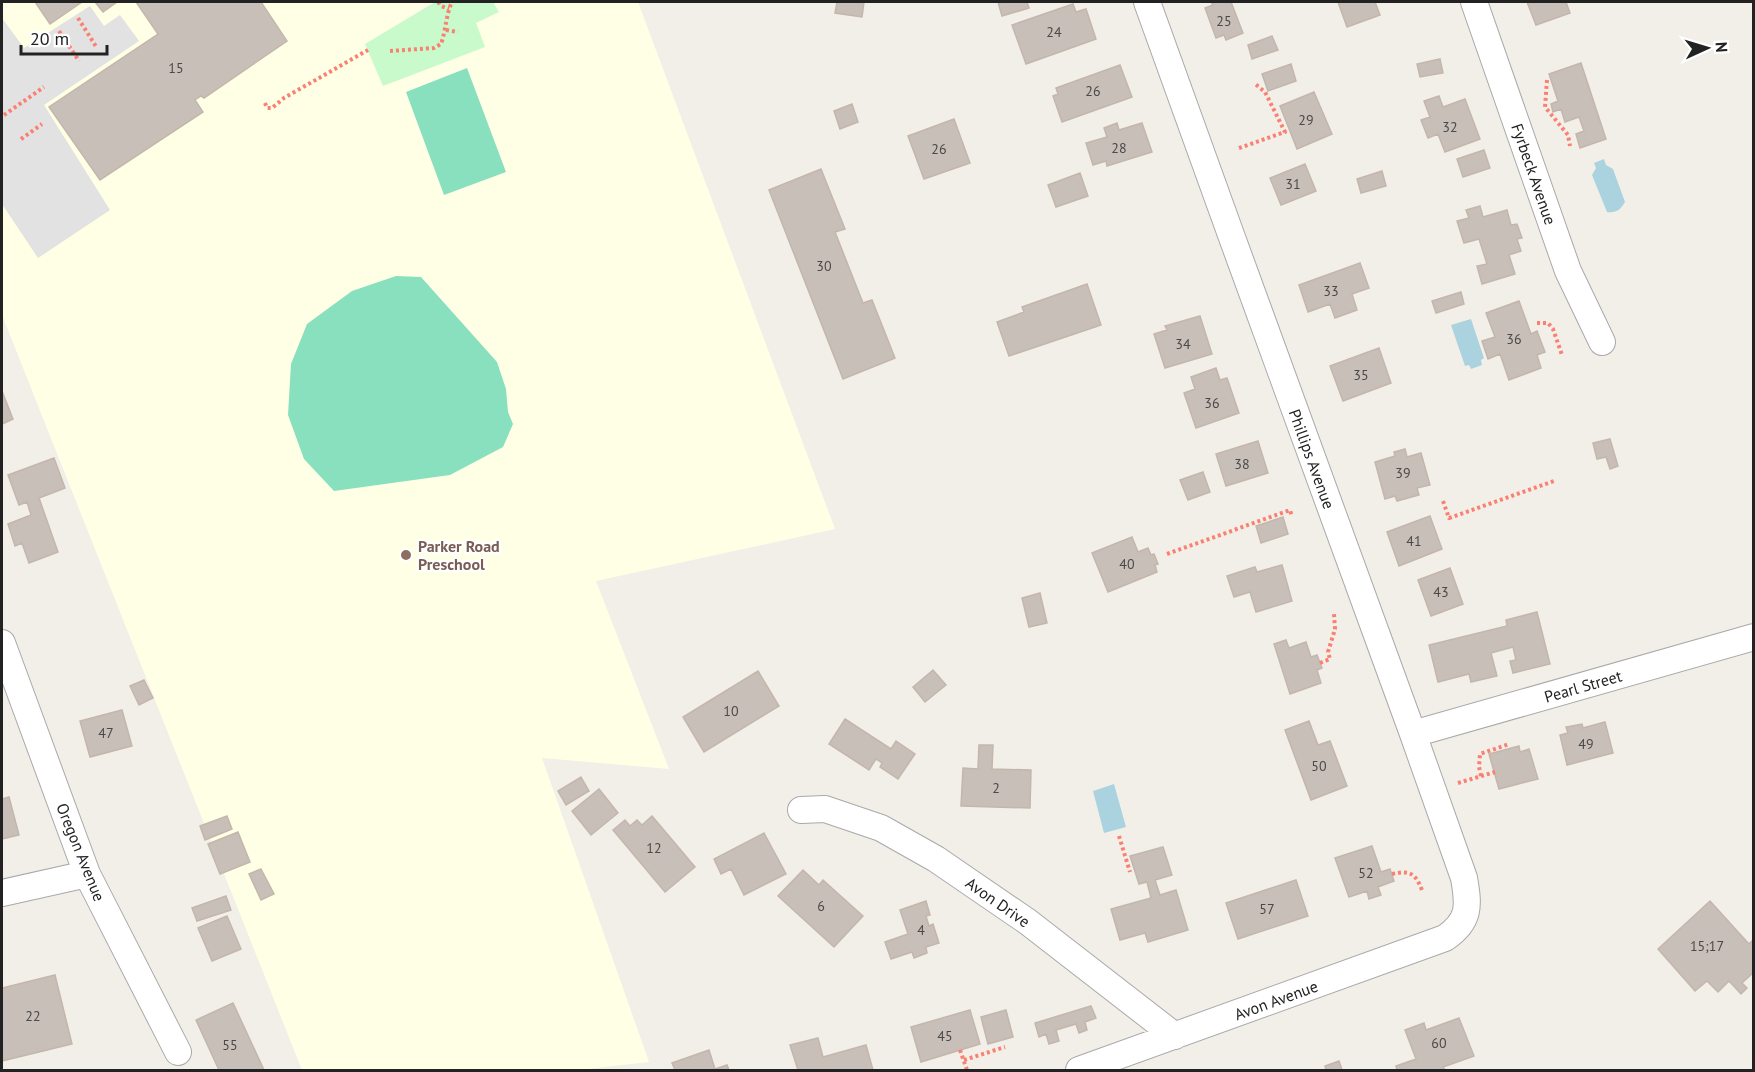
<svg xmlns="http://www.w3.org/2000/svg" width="1755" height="1072" font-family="'PT Sans',sans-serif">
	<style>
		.education { fill: #ffffe5 }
		.park { fill: #c8facc }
		.pitch { fill: #88e0be }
		.parking { fill: #e2e2e2 }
		.water { fill: #aad3df }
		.building { fill: #c7bfb8; stroke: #c4b6ab; stroke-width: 1.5 }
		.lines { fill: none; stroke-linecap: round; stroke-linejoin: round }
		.minor-casing { stroke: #a9a9a9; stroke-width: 28 }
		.path { stroke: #fa8072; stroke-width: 4; stroke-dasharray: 3 3; stroke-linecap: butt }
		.minor { stroke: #fff; stroke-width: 26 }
		.education-dot { fill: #8d6e63; stroke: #fff; stroke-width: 2 }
		.labels { text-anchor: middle; stroke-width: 4.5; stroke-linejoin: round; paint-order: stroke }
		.number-label { font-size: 14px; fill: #4b4948 }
		.street-label { font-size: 16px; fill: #222; stroke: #fff }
		.education-label { font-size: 16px; font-weight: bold; fill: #785e54; stroke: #fff; text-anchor: start }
	</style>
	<rect width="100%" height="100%" fill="#f2efe9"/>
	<!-- education -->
	<path class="education" d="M2,2h636l197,527 -239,52 73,188 -127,-11 107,304 -70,8h-277l-300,-755z"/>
	<!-- park -->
	<path class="park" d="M435,2h58l6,10 -23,11 9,24 -102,39 -18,-42z"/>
	<!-- pitch -->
	<path class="pitch" d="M467,68l39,104 -62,23 -38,-103z
		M396,276l25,1 76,85 9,27 2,23 5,12 -10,23 -53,28 -116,16 -30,-32 -16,-44 3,-51 16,-40 45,-33z"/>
	<!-- parking -->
	<path class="parking" d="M90,6l14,20 16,-11 19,26 -95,64 66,105 -72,48 -36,-54v-186l22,30z"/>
	<!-- water -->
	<path class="water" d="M1604,159l2,6 7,4 12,33c-5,8 -8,11 -18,10l-15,-37 4,-7 -2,-5z
		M1471,319l13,39 -3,2 1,5 -11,4 -2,-4 -4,1 -14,-41z
		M1114,784l12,43 -22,6 -11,-42z"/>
	<!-- building -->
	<path class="building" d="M35,2h47l-32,22z
		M95,2h22l-14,10z
		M136,2h125l26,39 -83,57 -3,-2 -6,4 8,12 -103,68 -51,-73 109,-73z
		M837,2h27l-2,15 -27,-4z
		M998,2h29l2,6 -27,8z
		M1211,2h20l12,31 -17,7 -2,-5 -8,3 -11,-30 8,-3z
		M1338,2h37l5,13 -33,12z
		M1527,2h39l4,11 -34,12z
		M1073,4l3,8 10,-3 10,30 -70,25 -14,-39z
		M1272,36l6,14 -26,9 -4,-14z
		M1440,59l3,14 -23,4 -3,-13z
		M1581,63l25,76 -26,9 -4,-14 8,-3 -5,-14 -14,5 -4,-13 -8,3 -2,-8 7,-3 -9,-27z
		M1291,64l5,17 -28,10 -6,-17z
		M1120,65l12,32 -70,25 -9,-26 5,-2 -2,-6z
		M1314,92l18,42 -35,15 -17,-43z
		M1439,96l4,11 22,-8 15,40 -35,13 -7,-18 -10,4 -7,-18 9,-3 -6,-16z
		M852,104l6,18 -18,7 -6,-18z
		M954,119l16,44 -46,16 -16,-43z
		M1117,123l2,7 23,-7 10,29 -45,14 -1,-5 -13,4 -7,-22 21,-6 -3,-9z
		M1484,150l6,18 -27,9 -6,-18z
		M1305,164l11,27 -35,14 -11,-27z
		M821,169l24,60 -10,3 28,71 9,-3 23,58 -52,21 -74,-189z
		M1382,171l4,15 -25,7 -4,-14z
		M1080,173l8,23 -32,11 -8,-22z
		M1480,206l3,11 24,-7 4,15 6,-1 5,14 -5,1 4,12 -12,4 6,19 -33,10 -5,-18 10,-2 -8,-25 -15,4 -7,-22 12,-3 -3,-8z
		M1360,263l9,25 -17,6 5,16 -22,8 -5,-14 -22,8 -9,-27z
		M1087,284l14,41 -92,31 -12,-34 27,-10 -2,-5z
		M1461,292l3,12 -28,9 -4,-12z
		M1519,301l12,33 6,-3 8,21 -8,3 4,13 -32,12 -9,-26 -12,5 -6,-18 13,-4 -9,-24z
		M1200,316l12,38 -47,14 -11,-34 13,-4 -2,-4z
		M1379,348l12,35 -48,18 -13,-35z
		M1216,368l4,12 7,-2 12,35 -43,15 -12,-35 11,-4 -4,-12z
		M2,391l11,28 -11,5z
		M1610,439l8,27 -8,3 -4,-12 -9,2 -4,-16z
		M1258,441l10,32 -42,13 -10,-32z
		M1405,449l2,8 14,-4 9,32 -13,3 2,7 -22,6 -2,-5 -10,3 -10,-37 20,-6 -1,-4z
		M54,458l11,30 -26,10 19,54 -29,11 -7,-20 -7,3 -7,-22 23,-9 -4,-13 -8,3 -11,-30z
		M1203,472l7,20 -22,8 -8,-20z
		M1430,516l12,33 -43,17 -12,-34z
		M1283,517l5,17 -27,9 -5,-17z
		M1132,537l6,15 10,-4 3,7 3,-1 4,10 -3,1 2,7 -49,20 -16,-39z
		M1282,565l10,36 -36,11 -6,-20 -16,5 -7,-21 28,-9 2,5z
		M1450,568l13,36 -32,12 -13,-36z
		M1040,593l7,30 -18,4 -7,-29z
		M1537,612l13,52 -37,9 -3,-12 6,-1 -3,-13 -22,6 6,23 -26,6 -2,-8 -31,8 -9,-37 78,-19 -1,-6z
		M1286,640l3,8 17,-6 5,15 6,-2 5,13 -5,2 4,13 -31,11 -16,-50z
		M933,670l13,15 -21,17 -12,-15z
		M758,671l21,35 -75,46 -21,-35z
		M144,680l9,18 -14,7 -9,-19z
		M122,710l10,36 -42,11 -10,-36z
		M845,719l46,30 5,-8 19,13 -17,25 -18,-12 2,-4 -6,-4 -7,11 -40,-26z
		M1309,721l9,24 12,-4 17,45 -36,14 -26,-70z
		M1605,722l8,31 -46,12 -7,-30 8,-2 -2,-6 16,-3 1,4z
		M979,745h14l-1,24 39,1 -1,38 -69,-2 2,-38 15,1z
		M1519,746l1,6 9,-3 9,30 -39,10 -10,-35z
		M581,777l8,14 -23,14 -8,-14z
		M599,789l19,24 -27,22 -19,-24z
		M9,797l10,38 -17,4v-40z
		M227,816l5,13 -27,11 -5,-14z
		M652,816l43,51 -30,25 -52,-62 12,-10 5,6 7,-6 5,5z
		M238,832l12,30 -30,12 -12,-30z
		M764,833l22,41 -42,21 -13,-26 -10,5 -7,-15z
		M1372,846l9,26 9,-3 4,12 -16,6 3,8 -12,4 -2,-8 -18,6 -14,-39z
		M1163,847l9,28 -17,5 5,15 16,-5 12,40 -40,12 -3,-9 -25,7 -9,-31 40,-11 -4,-16 -8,2 -9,-28z
		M261,869l13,25 -13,6 -12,-26z
		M803,870l16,15 4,-5 40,36 -29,31 -56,-51z
		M1296,880l12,36 -70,23 -12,-36z
		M226,896l5,14 -34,11 -5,-13z
		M926,901l4,14 -4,1 3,10 4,-2 6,19 -13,4 1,6 -13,5 -2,-6 -21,7 -6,-17 23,-8 -8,-24z
		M1710,901l39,43 3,-3 2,2v29l-12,11 5,5 -6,6 -12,-13 -11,11 -11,-11 -12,10 -37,-42z
		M227,916l14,33 -29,12 -14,-33z
		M55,975l17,69 -70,17v-73z
		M233,1003l31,67h-45l-23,-50z
		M1091,1006l5,12 -11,4 2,8 -8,3 -3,-9 -20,6 3,11 -10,3 -3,-10 -7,3 -4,-14z
		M970,1010l10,34 -59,18 -10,-35z
		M1006,1010l7,27 -25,7 -7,-27z
		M1459,1018l15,38 -31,11 2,3h-48l-1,-4 20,-7 -11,-29 19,-7 2,7z
		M818,1038l5,19 43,-12 7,25h-75l-8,-25z
		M709,1050l6,19 12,-4 2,5h-54l-3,-7z
		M1339,1061l3,9h-16l-1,-4z"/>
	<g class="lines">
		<!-- minor casing -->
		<g class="minor-casing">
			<path id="minor" d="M1474,2l94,269 34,71
				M2,643l85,231 91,178
				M1413,734l341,-97
				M801,810l24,-1 56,19 55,31 92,63 147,114
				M2,893l85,-19
				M1079,1070l366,-132c25,-17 24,-32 19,-60l-51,-144 -183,-502 -83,-230"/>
		</g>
		<!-- path -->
		<path class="path" d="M438,2l3,4 8,3
			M78,18l19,30
			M446,30l12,2
			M59,31l20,30
			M390,51l44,-3 7,-4c5,-14 5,-30 11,-42
			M1547,80l-2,27 23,28 2,11
			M265,103l2,5h5l12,-10 84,-48
			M4,115l40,-28
			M21,139l21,-15
			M1239,148l46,-16 -20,-40 -11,-9
			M1537,323h11l5,6 9,26
			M1443,501l6,17 105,-37
			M1167,554l123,-44 2,7
			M1320,663l10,-4 -2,-7 7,-23 -1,-15
			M1481,776l-2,-9 1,-13 29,-10
			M1458,783l37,-11
			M1119,836l11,36
			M1392,874c18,-4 23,-1 30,16
			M960,1050l7,20
			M964,1060l41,-13"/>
		<!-- minor -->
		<use href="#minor" class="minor"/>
	</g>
	<!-- markers -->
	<circle class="education-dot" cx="406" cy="555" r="6"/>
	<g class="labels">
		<!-- number labels -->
		<g class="number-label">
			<text x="1224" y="26">25</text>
			<text x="1054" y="37">24</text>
			<text x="176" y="73">15</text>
			<text x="1093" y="96">26</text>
			<text x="1306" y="125">29</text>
			<text x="1450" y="132">32</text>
			<text x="1119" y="153">28</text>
			<text x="939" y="154">26</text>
			<text x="1293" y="189">31</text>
			<text x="824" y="271">30</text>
			<text x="1331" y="296">33</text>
			<text x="1514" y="344">36</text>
			<text x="1183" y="349">34</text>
			<text x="1361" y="380">35</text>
			<text x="1212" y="408">36</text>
			<text x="1242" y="469">38</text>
			<text x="1403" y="478">39</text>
			<text x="1414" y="546">41</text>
			<text x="1127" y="569">40</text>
			<text x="1441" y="597">43</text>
			<text x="731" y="716">10</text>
			<text x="106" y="738">47</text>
			<text x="1586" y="749">49</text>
			<text x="1319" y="771">50</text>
			<text x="996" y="793">2</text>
			<text x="654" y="853">12</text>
			<text x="1366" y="878">52</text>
			<text x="821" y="911">6</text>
			<text x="1267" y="914">57</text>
			<text x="921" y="935">4</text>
			<text x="1707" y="951">15;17</text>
			<text x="33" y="1021">22</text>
			<text x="945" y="1041">45</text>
			<text x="1439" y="1048">60</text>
			<text x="230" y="1050">55</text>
		</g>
		<!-- street labels -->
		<g class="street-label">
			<text transform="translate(1534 174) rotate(71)" y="6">Fyrbeck Avenue</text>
			<text transform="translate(1312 459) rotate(70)" y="6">Phillips Avenue</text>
			<text transform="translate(1583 686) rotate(-16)" y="6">Pearl Street</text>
			<text transform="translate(81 852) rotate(68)" y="6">Oregon Avenue</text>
			<text transform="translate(998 902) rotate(35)" y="6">Avon Drive</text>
			<text transform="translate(1276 1000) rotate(-20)" y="6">Avon Avenue</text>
		</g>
		<!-- education labels -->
		<g class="education-label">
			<text x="418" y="552">Parker Road<tspan x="418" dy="18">Preschool</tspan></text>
		</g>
	</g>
	<!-- border -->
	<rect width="1755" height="1072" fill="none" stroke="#222222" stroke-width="6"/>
	<!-- north arrow -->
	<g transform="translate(1707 48) rotate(86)" stroke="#ffffff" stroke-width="4.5" paint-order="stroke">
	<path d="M0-4.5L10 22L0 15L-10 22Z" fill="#222222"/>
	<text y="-9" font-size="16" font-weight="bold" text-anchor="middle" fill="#222222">N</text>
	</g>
	<!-- scale -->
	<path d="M21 45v9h86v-9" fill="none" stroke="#222222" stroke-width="3"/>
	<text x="30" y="45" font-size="18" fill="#222222" stroke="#ffffff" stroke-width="4.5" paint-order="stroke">20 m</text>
</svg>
